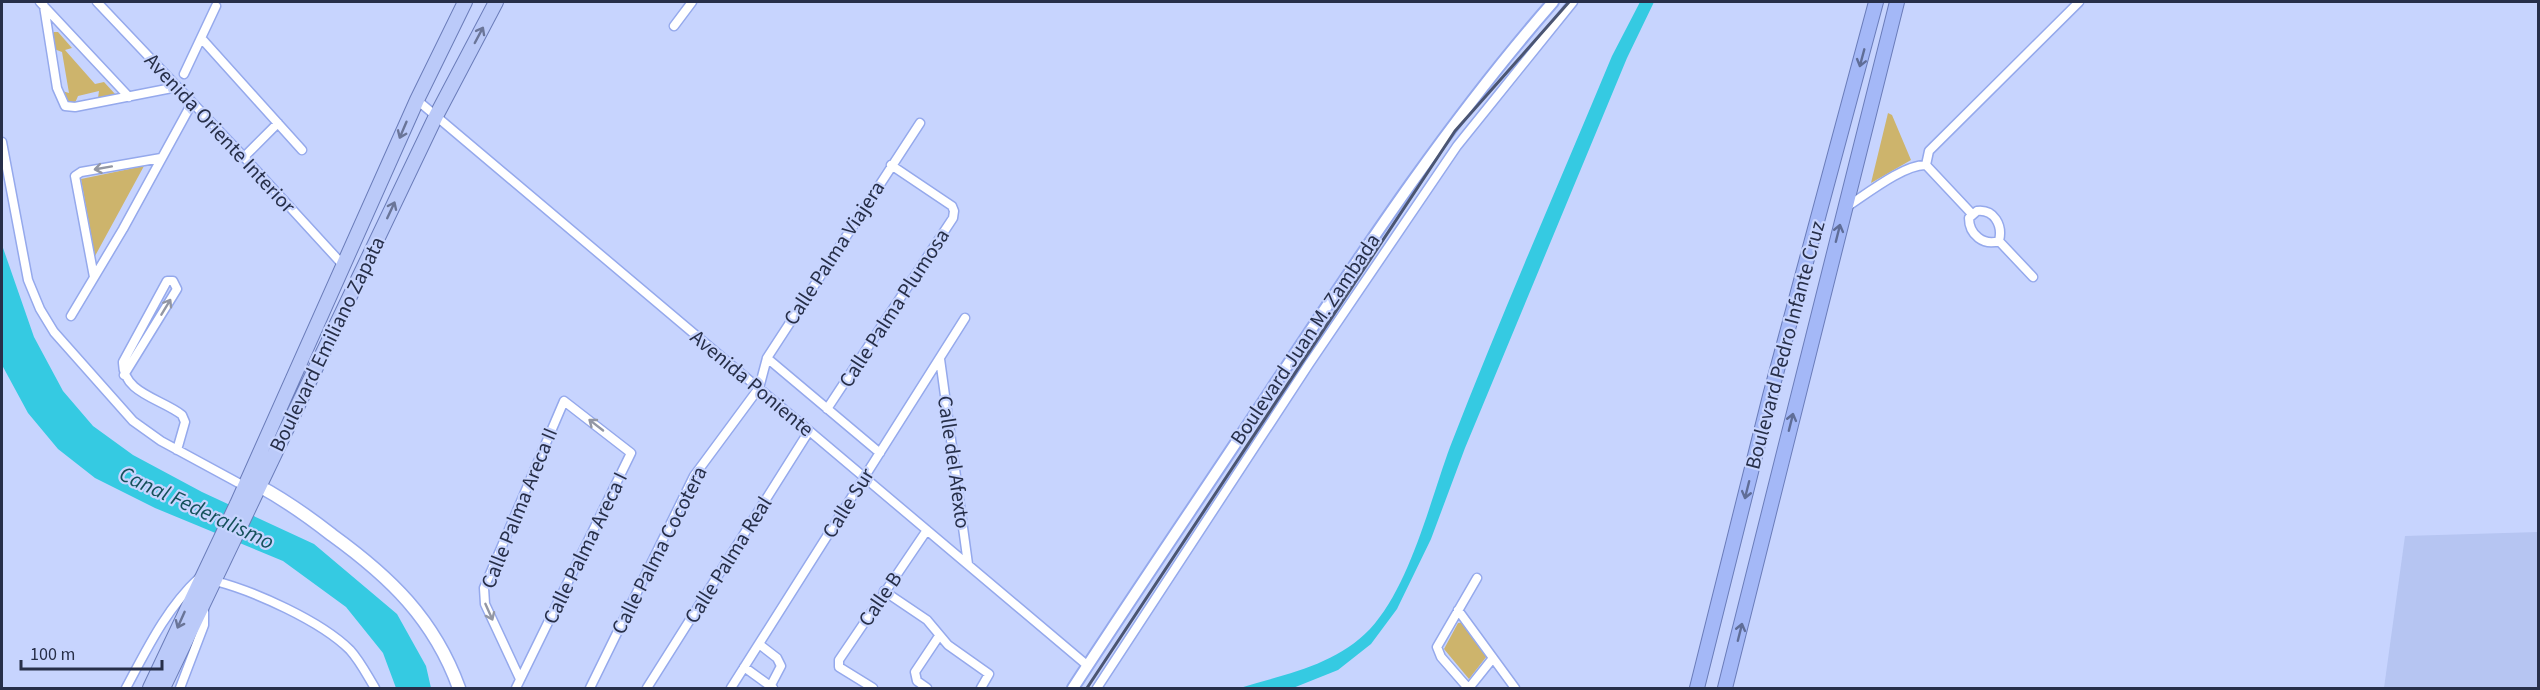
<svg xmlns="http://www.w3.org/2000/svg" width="2540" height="690" font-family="'Source Sans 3',sans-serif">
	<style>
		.built { fill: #b6c5f2 }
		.green { fill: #cdb46c }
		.water { fill: #35cae2 }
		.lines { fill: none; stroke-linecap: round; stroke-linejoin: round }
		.minor-casing { stroke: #95a9ec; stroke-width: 11 }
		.tertiary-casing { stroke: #95a9ec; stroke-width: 14 }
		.secondary-casing { stroke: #95a9ec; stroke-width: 15 }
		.primary-casing { stroke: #6a7cb9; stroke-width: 16 }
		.trunk-casing { stroke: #6a7cb9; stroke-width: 16 }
		.minor { stroke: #fff; stroke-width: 8 }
		.tertiary { stroke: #fff; stroke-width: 10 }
		.secondary { stroke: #fff; stroke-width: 12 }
		.primary { stroke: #bbcaf9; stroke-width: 14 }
		.trunk { stroke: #a4b8f7; stroke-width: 14 }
		.rail { stroke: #4b5572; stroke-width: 3 }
		.oneway { stroke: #6a7598 }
		.oneway2 { stroke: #5f6d97 }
		.oneway3 { stroke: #9397a4 }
		.labels { text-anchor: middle; stroke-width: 4.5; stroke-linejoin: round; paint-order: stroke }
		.street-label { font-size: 21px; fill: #272f49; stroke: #c7d4fe }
		.water-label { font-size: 22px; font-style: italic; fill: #14505a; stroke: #c7d4fe }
	</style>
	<rect width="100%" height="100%" fill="#c7d4fe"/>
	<!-- built -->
	<path class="built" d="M2538,532v156h-154l21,-152z"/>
	<!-- green -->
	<path class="green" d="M54,32h4l14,16 -7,2 30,34 9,-2 12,13 -18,3 1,-7 -21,5 -3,7 -10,2 -3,-14 7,2 -7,-41 -8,-3 -4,-14z
		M1888,113l4,2 19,45 -40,23z
		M144,166l-49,90 -14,-77z
		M1465,622l25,30 -21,27 -25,-30 14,-26z"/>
	<!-- water -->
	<path class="water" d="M1640,2h14l-27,56 -162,390 -34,91 -34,70 -26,35 -33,26 -45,18h-53c46,-14 96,-23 130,-59 40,-43 60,-128 80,-182 51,-132 108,-261 162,-391z
		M2,245l32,92 29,54 30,35 40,29 69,37 112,52 83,70 29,52 5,22h-35l-13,-35 -37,-46 -63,-46 -128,-53 -60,-30 -37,-29 -30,-36 -26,-48z"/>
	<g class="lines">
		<!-- minor casing -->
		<g class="minor-casing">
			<path id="minor" d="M40,2l89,95
				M97,2l147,155 99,108
				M44,6l13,82 8,18 10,1 102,-20
				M674,26l18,-24
				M202,39l100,111
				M184,74l32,-68
				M417,100l671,566
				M2,142l26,138 12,29 14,23 79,89 28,20 83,45
				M244,157l34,-34
				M1926,165l3,-14 150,-149
				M1926,165l46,49
				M1845,208c19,-12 59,-44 81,-43
				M1977,211c17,-2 26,14 22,30 -15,5 -30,-6 -30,-23z
				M1999,241l34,36
				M94,277l-19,-101 6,-4 80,-14
				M71,316l52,-87 69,-126
				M767,358l113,95
				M940,359l28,205
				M124,375l53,-86 -4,-8h-6l-44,81c-1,31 39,37 59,53l3,7 -8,28
				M827,409l126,-191 1,-7 -2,-5 -61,-41
				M215,581c39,10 106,40 135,69 10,11 17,25 25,38
				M884,591l43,29 21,25 41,29 -8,14
				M1458,610l57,78
				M759,644l18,14 4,8 -11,21
				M744,667l29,21
				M126,688c21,-39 40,-79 73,-110
				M180,688l24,-63v-19
				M516,688l115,-235 -67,-52 -80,187 1,16 35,75
				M590,688l104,-212 65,-88 8,-30 153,-235
				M647,688l162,-257
				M731,688l234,-370
				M873,688l-34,-21v-7l88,-130
				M927,688l-10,-7 -2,-9 24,-36
				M1097,688l212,-324 148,-218 116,-144
				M1468,688l-27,-31 -4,-10 40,-69
				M1469,688l24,-30"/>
		</g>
		<!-- tertiary casing -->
		<g class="tertiary-casing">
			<path id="tertiary" d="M1073,688c65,-100 132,-198 198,-298 89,-134 176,-267 282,-388"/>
		</g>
		<!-- secondary casing -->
		<g class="secondary-casing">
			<path id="secondary" d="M259,486c26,14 50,31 73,49 58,42 102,84 127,153"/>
		</g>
		<!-- primary casing -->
		<g class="primary-casing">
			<path id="primary" d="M150,688l87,-184 180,-404 48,-98
				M163,688l273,-572 60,-114"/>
		</g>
		<!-- trunk casing -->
		<g class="trunk-casing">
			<path id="trunk" d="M1697,688l73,-292 106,-394
				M1725,688l172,-686"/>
		</g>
		<!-- minor -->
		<use href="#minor" class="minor"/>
		<!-- tertiary -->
		<use href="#tertiary" class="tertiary"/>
		<!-- secondary -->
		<use href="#secondary" class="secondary"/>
		<!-- primary -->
		<use href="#primary" class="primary"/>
		<!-- trunk -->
		<use href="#trunk" class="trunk"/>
		<!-- rail -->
		<path class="rail" d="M1087,688l368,-557 114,-129"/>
	</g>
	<!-- one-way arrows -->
	<defs><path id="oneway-shaft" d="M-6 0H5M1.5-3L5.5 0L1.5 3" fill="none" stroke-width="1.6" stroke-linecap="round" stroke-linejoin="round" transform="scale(1.5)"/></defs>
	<g class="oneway">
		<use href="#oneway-shaft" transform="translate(479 35) rotate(-62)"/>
		<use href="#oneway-shaft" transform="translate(403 130) rotate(113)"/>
		<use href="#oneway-shaft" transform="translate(391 210) rotate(-65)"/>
		<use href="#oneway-shaft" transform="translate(181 620) rotate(114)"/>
	</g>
	<g class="oneway2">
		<use href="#oneway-shaft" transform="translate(1862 58) rotate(105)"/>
		<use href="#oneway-shaft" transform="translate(1838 233) rotate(-76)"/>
		<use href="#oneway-shaft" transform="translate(1791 422) rotate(-76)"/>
		<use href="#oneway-shaft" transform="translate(1747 490) rotate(104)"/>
		<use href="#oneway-shaft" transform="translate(1740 632) rotate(-76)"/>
	</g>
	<g class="oneway3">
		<use href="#oneway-shaft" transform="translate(103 168) rotate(170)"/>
		<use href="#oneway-shaft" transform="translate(166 307) rotate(-59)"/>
		<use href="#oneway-shaft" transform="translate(596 425) rotate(-142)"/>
		<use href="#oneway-shaft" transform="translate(489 612) rotate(66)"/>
	</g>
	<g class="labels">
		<!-- street labels -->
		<g class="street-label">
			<text transform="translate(220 133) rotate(47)" y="7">Avenida Oriente Interior</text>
			<text transform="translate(834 253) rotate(-57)" y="7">Calle Palma Viajera</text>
			<text transform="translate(894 308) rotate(-57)" y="7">Calle Palma Plumosa</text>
			<text transform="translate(1305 339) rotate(-56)" y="7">Boulevard Juan M. Zambada</text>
			<text transform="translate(327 344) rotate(-64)" y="7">Boulevard Emiliano Zapata</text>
			<text transform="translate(1785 345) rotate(-75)" y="7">Boulevard Pedro Infante Cruz</text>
			<text transform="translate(752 383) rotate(40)" y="7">Avenida Poniente</text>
			<text transform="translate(954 462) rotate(82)" y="7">Calle del Afexto</text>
			<text transform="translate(848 503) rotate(-58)" y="7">Calle Sur</text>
			<text transform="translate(519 508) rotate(-68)" y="7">Calle Palma Areca II</text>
			<text transform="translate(585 548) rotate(-64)" y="7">Calle Palma Areca I</text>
			<text transform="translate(659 550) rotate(-63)" y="7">Calle Palma Cocotera</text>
			<text transform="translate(728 560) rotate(-58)" y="7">Calle Palma Real</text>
			<text transform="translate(880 599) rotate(-56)" y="7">Calle B</text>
		</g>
		<!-- water labels -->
		<g class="water-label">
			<text transform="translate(197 507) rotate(25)" y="8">Canal Federalismo</text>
		</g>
	</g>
	<!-- border -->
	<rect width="2540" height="690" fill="none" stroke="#272f49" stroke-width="6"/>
	<!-- scale -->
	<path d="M21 660v9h141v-9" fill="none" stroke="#272f49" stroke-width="3"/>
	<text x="30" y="660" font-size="18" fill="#272f49" stroke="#c7d4fe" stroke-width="4.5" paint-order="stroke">100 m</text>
</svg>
